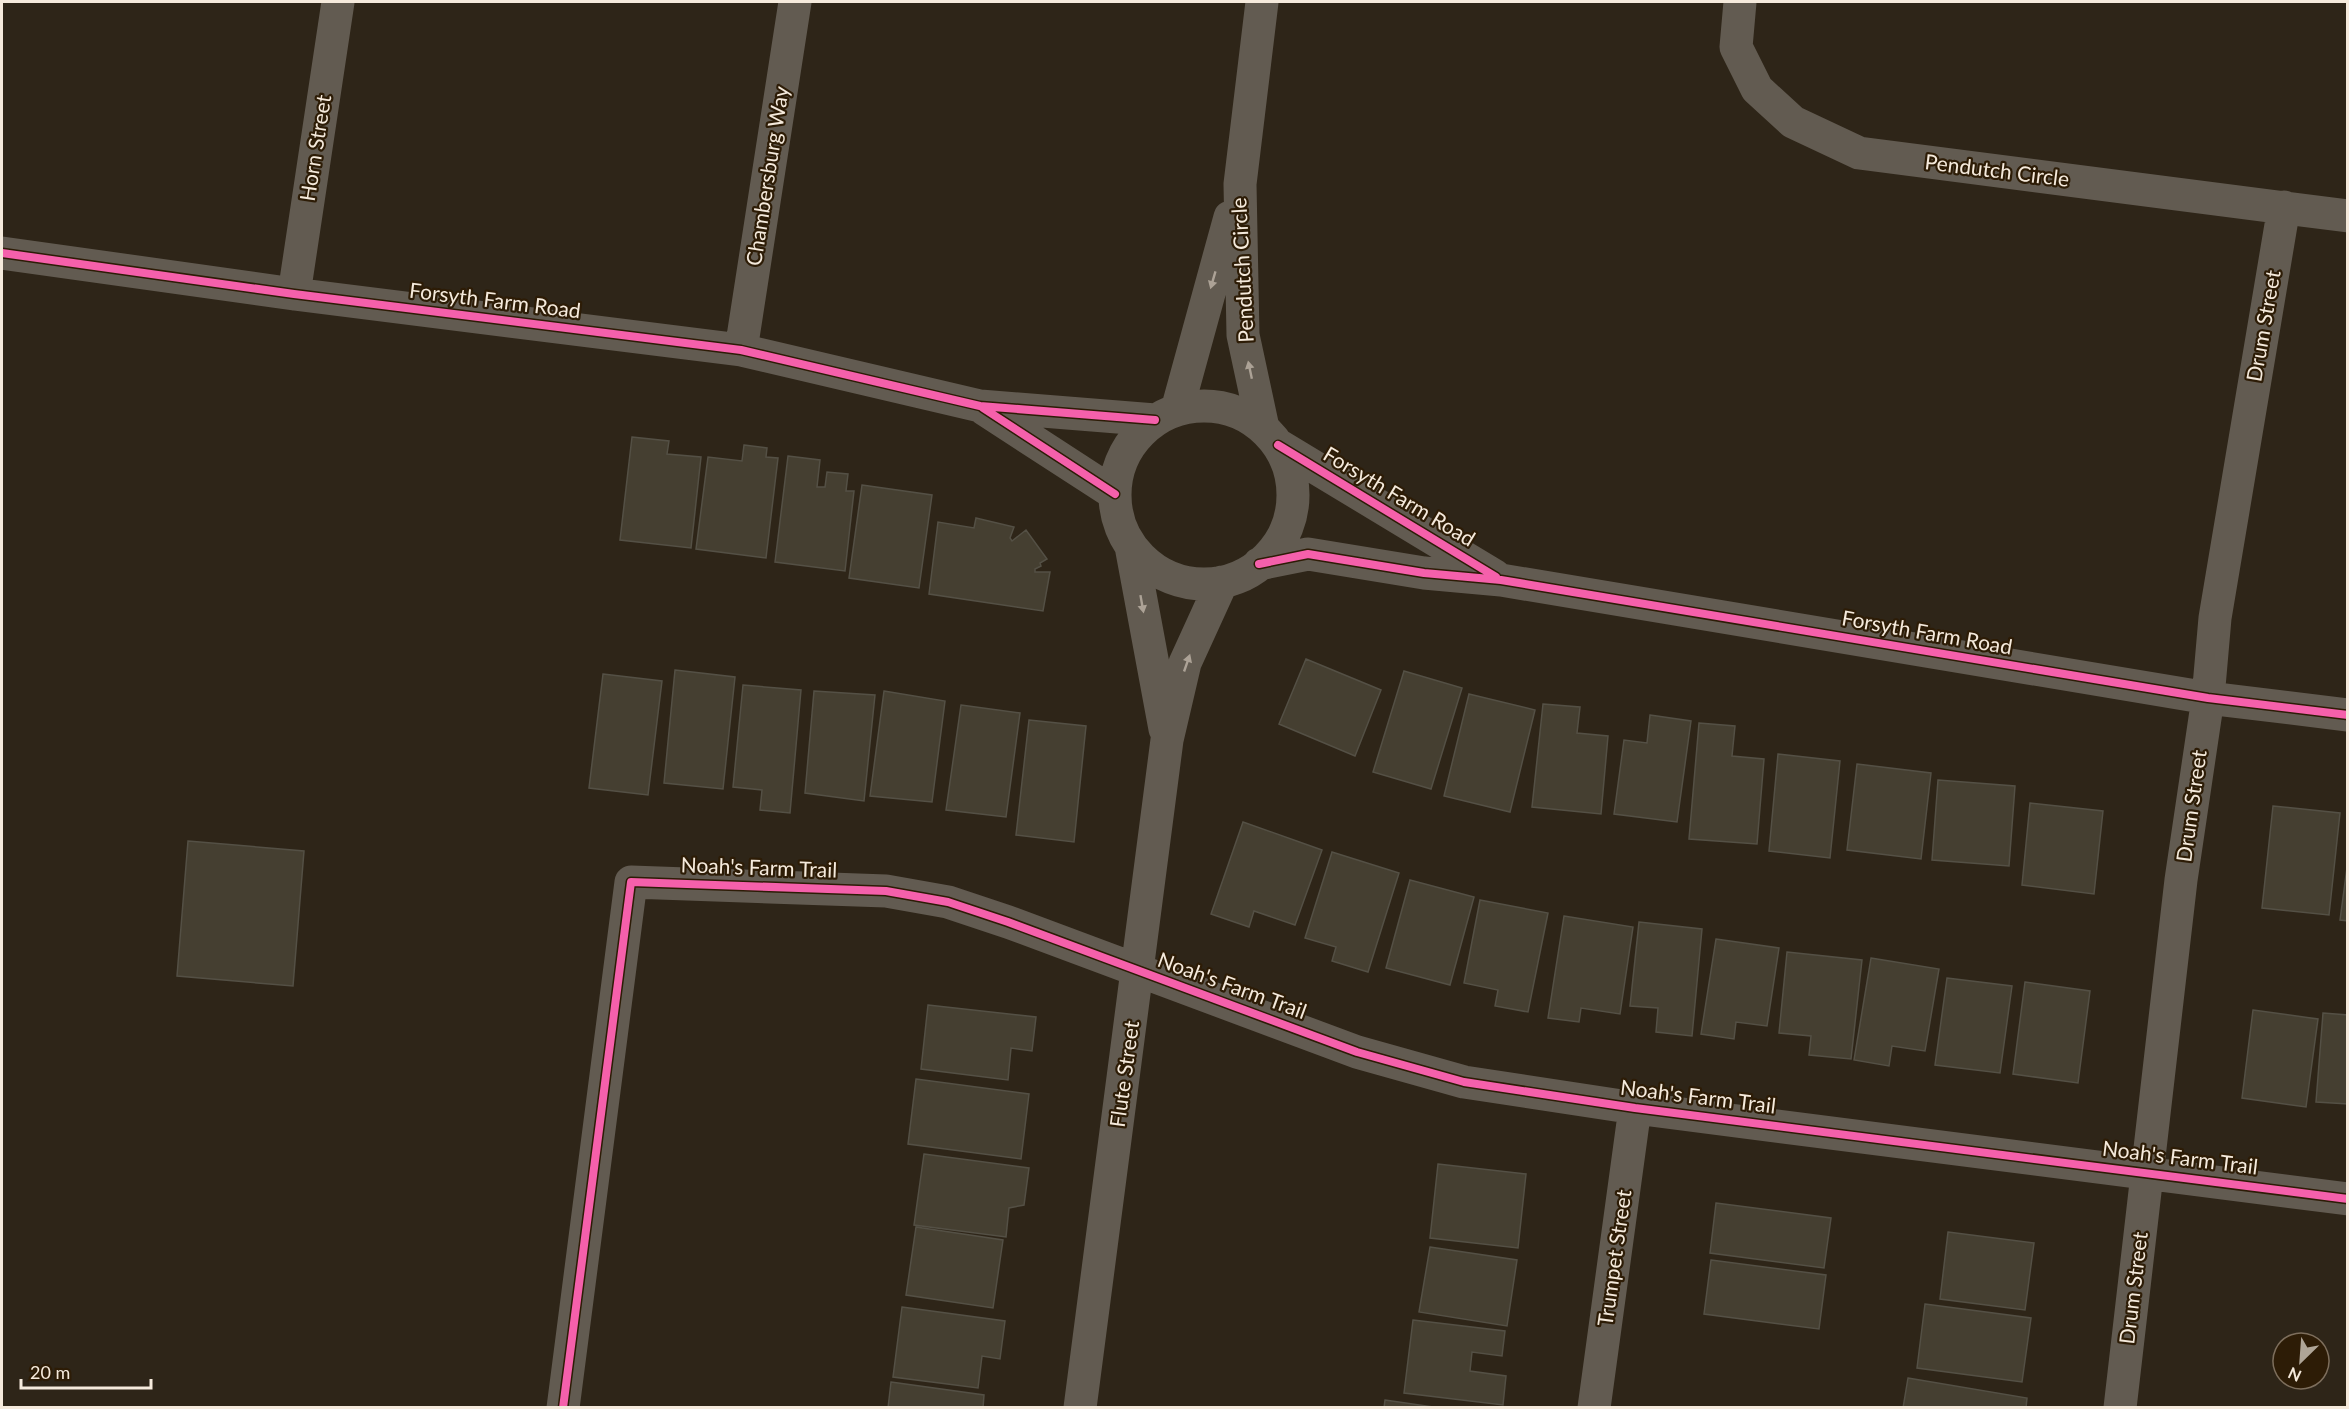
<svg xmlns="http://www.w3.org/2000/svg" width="2349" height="1409" font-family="Lato,sans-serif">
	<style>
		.building { fill: #453f31; stroke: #545045; stroke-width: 1.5 }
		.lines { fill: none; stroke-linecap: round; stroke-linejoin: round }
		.street { stroke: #625b51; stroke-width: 33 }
		.cycleway-casing { stroke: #2d1c06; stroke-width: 11 }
		.cycleway { stroke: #f560ab; stroke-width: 8 }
		.oneway { fill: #aca296 }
		.labels { text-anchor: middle; stroke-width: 4.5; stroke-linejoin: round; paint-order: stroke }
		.street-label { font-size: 21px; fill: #f5eadc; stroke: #2d1c06 }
	</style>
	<rect width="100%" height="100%" fill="#2e2518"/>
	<!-- building -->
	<path class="building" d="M632,437l37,4 -2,13 34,3 -10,91 -71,-8z
		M744,445l23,3 -1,9 12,1 -12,100 -70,-9 12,-92 34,4z
		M788,456l32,4 -3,27h8l2,-15 21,2 -2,17h8l-9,80 -70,-9z
		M862,485l70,10 -13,93 -70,-10z
		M976,518l38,9 -4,11 2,3 14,-11 21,29 -7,4 1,3 -6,3v3h15l-7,39 -114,-17 9,-72 36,6z
		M1306,659l75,31 -26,66 -76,-32z
		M675,670l60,7 -12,112 -59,-6z
		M1404,671l58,17 -31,101 -58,-17z
		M603,674l59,7 -14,114 -59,-7z
		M743,685l58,5 -11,123 -30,-3 2,-20 -29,-3z
		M814,691l61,4 -11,106 -59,-8z
		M884,691l61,10 -13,101 -62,-6z
		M1469,694l66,16 -25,102 -66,-16z
		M1543,704l37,3 -3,26 31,3 -7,78 -69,-7z
		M961,705l59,8 -14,104 -60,-7z
		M1650,715l41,6 -14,101 -63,-8 10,-74 23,3z
		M1029,720l57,6 -12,116 -58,-7z
		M1699,723l36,3 -3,30 32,3 -7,85 -68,-5z
		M1778,754l62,7 -10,97 -61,-7z
		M1857,764l74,9 -10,86 -74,-9z
		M1938,780l77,6 -6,80 -77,-6z
		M2030,803l73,8 -9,83 -72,-9z
		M2273,806l67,7 -11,102 -67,-7z
		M1243,822l79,28 -27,75 -41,-14 -5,16 -38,-13z
		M188,841l116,10 -11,135 -116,-10z
		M1332,852l67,21 -31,99 -36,-11 4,-14 -31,-9z
		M2348,860v61l-8,-1z
		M1410,880l64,17 -24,88 -64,-17z
		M1480,900l68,13 -20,99 -33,-6 3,-16 -34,-7z
		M1564,916l69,11 -13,87 -39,-6 -2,14 -31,-4z
		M1639,922l63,7 -10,107 -36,-4 2,-24 -28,-2z
		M1716,939l63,9 -12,78 -31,-4 -2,17 -33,-5z
		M1787,952l75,8 -11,99 -42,-4 2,-19 -32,-3z
		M1871,958l68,11 -14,82 -33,-5 -3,20 -35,-6z
		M1947,978l65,8 -12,87 -65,-8z
		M2025,982l65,9 -12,92 -65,-9z
		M928,1005l108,12 -4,34 -21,-3 -3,32 -87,-11z
		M2253,1010l65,9 -12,88 -64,-9z
		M2323,1013l25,2v89l-32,-2z
		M916,1079l113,15 -8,65 -113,-15z
		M924,1154l105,14 -5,37 -15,3 -3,29 -92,-12z
		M1438,1164l88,10 -8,74 -88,-10z
		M1716,1203l115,15 -7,50 -114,-15z
		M916,1227l87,13 -10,68 -87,-13z
		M1948,1232l86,11 -9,67 -85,-11z
		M1430,1247l87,13 -10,66 -88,-14z
		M1711,1260l115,15 -7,54 -115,-15z
		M1925,1304l106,14 -9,64 -105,-14z
		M902,1307l103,14 -5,38 -18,-3 -4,32 -85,-11z
		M1413,1320l92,11 -3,25 -30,-4 -2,19 36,5 -3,29 -99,-12z
		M1908,1378l119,20 -1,10h-123z
		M891,1382l93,13 -1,13h-95z
		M1385,1400l55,8h-56z"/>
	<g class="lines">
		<!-- street -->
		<path class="street" d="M1262,2l-22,182 3,151 20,93
			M1740,2l-4,45 21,42 36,33 66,31 489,63
			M2,253l292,41 447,56 239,56 175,14
			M294,294l44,-292
			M741,350l54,-348
			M1115 495a89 89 0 1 1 178 0a89 89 0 1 1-178 0Z
			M984,409l131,85
			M1177,410l53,-193
			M1278,445l217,131
			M1131,546l34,183
			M1259,564l49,-10 116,19 77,7 707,118 140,17
			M563,1408l68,-526 255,9 62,11 60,20 349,130 107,30 171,26 713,91
			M1080,1408l87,-668 18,-77 37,-81
			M1594,1408l41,-300
			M2120,1408l61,-528 27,-182 7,-80 69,-411"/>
		<!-- cycleway casing -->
		<g class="cycleway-casing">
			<path id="cycleway" d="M2,253l292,41 447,56 239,56 175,14
				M983,408l132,86
				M1278,445l218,132
				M1259,564l49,-10 116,19 77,7 707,118 140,17
				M563,1408l68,-526 255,9 62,11 60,20 349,130 107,30 171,26 713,91"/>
		</g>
		<!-- cycleway -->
		<use href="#cycleway" class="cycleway"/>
	</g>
	<!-- one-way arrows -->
	<defs><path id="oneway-solid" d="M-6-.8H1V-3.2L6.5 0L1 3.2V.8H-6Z" transform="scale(1.5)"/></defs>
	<g class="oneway">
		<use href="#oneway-solid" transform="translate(1213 280) rotate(106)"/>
		<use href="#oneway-solid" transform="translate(1250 370) rotate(-102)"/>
		<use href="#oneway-solid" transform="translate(1142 604) rotate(80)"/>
		<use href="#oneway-solid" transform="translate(1187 663) rotate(-71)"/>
	</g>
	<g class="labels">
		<!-- street labels -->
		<g class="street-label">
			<text transform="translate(316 148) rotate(-81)" y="7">Horn Street</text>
			<text transform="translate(1997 171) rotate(7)" y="7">Pendutch Circle</text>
			<text transform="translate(768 176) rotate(-81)" y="7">Chambersburg Way</text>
			<text transform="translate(1243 270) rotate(-93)" y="7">Pendutch Circle</text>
			<text transform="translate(495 301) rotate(7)" y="7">Forsyth Farm Road</text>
			<text transform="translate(2264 326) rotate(-80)" y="7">Drum Street</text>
			<text transform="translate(1399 497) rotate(31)" y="7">Forsyth Farm Road</text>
			<text transform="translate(1927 633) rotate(10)" y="7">Forsyth Farm Road</text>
			<text transform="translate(2192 806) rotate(-82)" y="7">Drum Street</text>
			<text transform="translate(759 868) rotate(2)" y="7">Noah's Farm Trail</text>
			<text transform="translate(1232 986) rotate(20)" y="7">Noah's Farm Trail</text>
			<text transform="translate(1125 1074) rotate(-82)" y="7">Flute Street</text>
			<text transform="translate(1698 1097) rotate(7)" y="7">Noah's Farm Trail</text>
			<text transform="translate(2180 1158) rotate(7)" y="7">Noah's Farm Trail</text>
			<text transform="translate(1615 1258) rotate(-82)" y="7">Trumpet Street</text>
			<text transform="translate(2134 1288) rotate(-83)" y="7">Drum Street</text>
		</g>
	</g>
	<!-- border -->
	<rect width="2349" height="1409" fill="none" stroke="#f5eadc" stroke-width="6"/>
	<!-- north arrow -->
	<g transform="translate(2301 1361) rotate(205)"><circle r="28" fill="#2d1c06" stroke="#7d6e5c" stroke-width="1.5"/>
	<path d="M0-4.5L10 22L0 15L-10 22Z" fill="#afa597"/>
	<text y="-9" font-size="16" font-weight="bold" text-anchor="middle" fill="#f5eadc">N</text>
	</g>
	<!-- scale -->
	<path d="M21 1379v9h130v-9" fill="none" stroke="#f5eadc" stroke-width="3"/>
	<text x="30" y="1379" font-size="18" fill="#f5eadc" stroke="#2d1c06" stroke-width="4.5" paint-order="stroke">20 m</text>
</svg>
